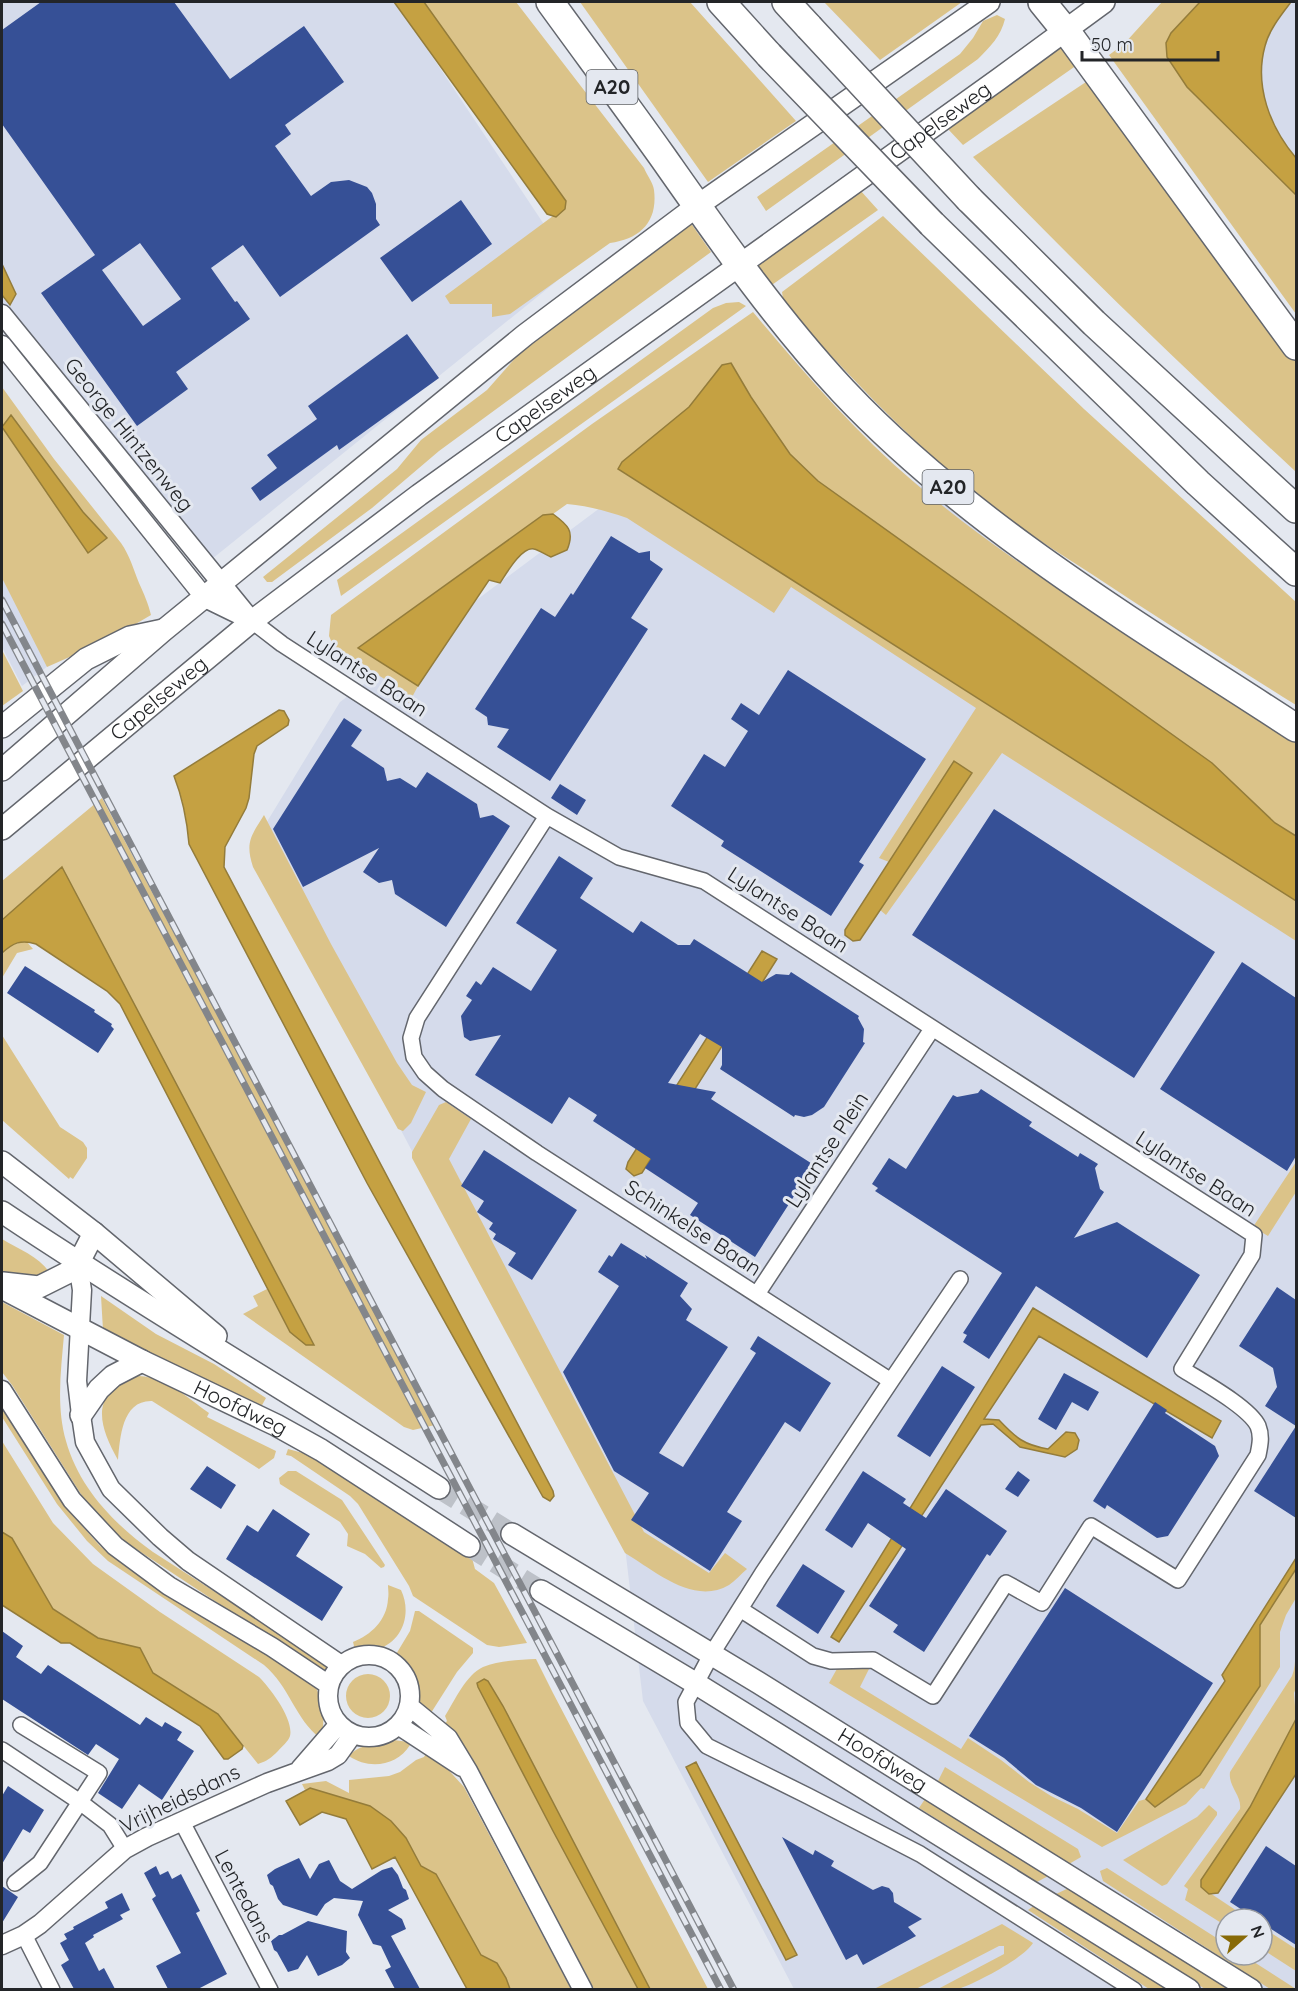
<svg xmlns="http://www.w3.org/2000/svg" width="1298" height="1991" font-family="Quicksand,sans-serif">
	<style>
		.built { fill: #d5dbeb; fill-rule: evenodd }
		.green { fill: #dbc389 }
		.water { fill: #c5a142; stroke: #947c3a; stroke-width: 1.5 }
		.building { fill: #365096; fill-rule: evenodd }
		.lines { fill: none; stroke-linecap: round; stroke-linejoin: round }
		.secondary-tunnel { stroke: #bdc1c8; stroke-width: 21; stroke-dasharray: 21 10; stroke-linecap: butt }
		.minor-casing { stroke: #63666d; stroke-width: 18 }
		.tertiary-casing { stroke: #63666d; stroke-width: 21 }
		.secondary-casing { stroke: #63666d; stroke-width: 24 }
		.motorway-casing { stroke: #63666d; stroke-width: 30 }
		.minor { stroke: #fff; stroke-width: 15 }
		.tertiary { stroke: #fff; stroke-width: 18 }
		.secondary { stroke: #fff; stroke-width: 21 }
		.motorway { stroke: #fff; stroke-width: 27 }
		.rail-casing { stroke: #83868b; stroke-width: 7 }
		.rail { stroke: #e4e8f0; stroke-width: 4.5; stroke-dasharray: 14; stroke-linecap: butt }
		.motorway-bridge-casing { stroke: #63666d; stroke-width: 30; stroke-linecap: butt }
		.motorway-bridge { stroke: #fff; stroke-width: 27 }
		.labels { text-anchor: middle; stroke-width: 6; stroke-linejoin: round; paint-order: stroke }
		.shield { fill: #e4e8f0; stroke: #5d6064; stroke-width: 1.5 }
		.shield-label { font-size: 20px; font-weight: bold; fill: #232528 }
		.street-label { font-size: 21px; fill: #232528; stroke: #e4e8f0 }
	</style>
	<rect width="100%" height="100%" fill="#e4e8f0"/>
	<!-- built -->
	<path class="built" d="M2,2h394l177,266 -361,291 -210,-258z
		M1293,2h3v184l-80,-113 25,-36z
		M770,381l526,368v1240h-502l-151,-288 -18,-154 -52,-93 -322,-606 89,-146zM1226,1919h36v36h-36z
		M2,576l46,90 -26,20 -20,-39z"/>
	<!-- green -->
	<path class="green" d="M424,2h92l128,166c3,7 9,15 10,22 4,32 -14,49 -44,53l-100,71 -18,3v-13h-42l-5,-8 108,-80h3l10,-15z
		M580,2h110l106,119 -88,61z
		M824,2h138l-82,58z
		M1162,2h38l-29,31 -4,24 20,30 109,108v119l-187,-259 15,-11z
		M997,15l8,4c-4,17 -15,28 -27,40l-212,152 -9,-14 203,-143 13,-16 10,-17z
		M1062,46l15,19 -114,80 -16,-17z
		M1089,80l207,282v110c-110,-102 -219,-206 -323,-315z
		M860,190l18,20 -109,77 -14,-21z
		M883,216l201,193 212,193v103c-69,-43 -138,-87 -206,-132 -41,-26 -82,-52 -119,-83 -68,-56 -127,-120 -187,-185l-2,-13z
		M690,222l21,30 -272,199 -67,57 -100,74h-5l-4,-5 134,-108 24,-29 66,-50 37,-42z
		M739,302l7,4 -405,290 -4,-16 376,-272 13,-5z
		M753,312c50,60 102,120 162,171 62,53 126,95 195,140 62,40 124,80 186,120v93l-21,-13 -63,-60 -394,-282 -28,-27 -39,-57 -20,-34 -9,2 -33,42 -66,55 -4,8 677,431v40l-294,-188 -116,162 -6,-5 92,-137 -18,-12 -65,101 -10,-4 97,-150 -185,-121 -17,26 -147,-95c-20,-7 -39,-12 -60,-14l-14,10 -10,1 -184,132 59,39 -9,17 -23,-23 -52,-33 -5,-11 2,-21 261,-191z
		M2,387l52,72 67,84c9,13 12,25 18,40 5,11 9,20 12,32l-41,24 -63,28 -45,-89z
		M2,650l21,41 -21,15z
		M102,798l333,627 -22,5 -9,-3 -161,-113 15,-8 -5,-10 14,-7 23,43 24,12 -252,-476 -60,52v-39z
		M264,815l67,129 66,119 15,22 14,7 -15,31 -8,8 -5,-2 -145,-262c-8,-25 -2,-31 11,-52z
		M26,941l7,8 -16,4 -15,25v-25l9,-8z
		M2,1035l58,92 23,15 4,6v10l-14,21 -3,-2 -1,2 -67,-59z
		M446,1102l25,17 -22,40 195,373 65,41 16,-20 22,16c-6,5 -12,12 -18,16 -36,21 -75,-15 -104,-32l-213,-395v-6l27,-47z
		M1296,1162v30l-28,44 -15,-9z
		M2,1239c18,11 39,18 50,37l-25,6 -25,-11z
		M101,1296l55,38 58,30 52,34 -5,9 -158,-77z
		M2,1302l62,33c-3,35 -8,71 2,106 13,47 49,84 87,111l174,112 -1,7 -65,-36 -28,-22 -106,-70 -21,-19 -22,-25 -72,-114 -10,-13z
		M139,1376c29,2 47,21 70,37l-2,4 69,34 -2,7 -15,11 -107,-68c-30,-1 -32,37 -34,59 -21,-37 -28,-69 21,-84z
		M2,1405l66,105 32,36 30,24 118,69 66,44c8,17 13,38 6,55 -25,-19 -30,-51 -56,-73l-156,-104 -21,-20 -30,-37 -55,-87z
		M2,1441l51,82 40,41 67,48 99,65c11,11 35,42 31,59 -2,6 -8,10 -12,15 -7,7 -11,10 -20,13l-40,-50 -65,-41 -13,-25 -42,-10 -45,-29 -41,-71 -10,-6z
		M288,1449l26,7 158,102 3,11 19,14 33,60 -28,4 -12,-2 -74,-49 -4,-10 -51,-82 -8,-8 -59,-40 -5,-1z
		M288,1471h8l46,29 43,65 -1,2 -3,1 -16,-14 -18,-8 1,-12 -8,-12 -60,-38 -1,-6z
		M1296,1569v29l-10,17 -6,17v35l-76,122 -3,-1 -15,16 -84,43 -273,-164 9,-16 31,2 -9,18 101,62 7,-11 33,22 28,22 22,14 27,13 39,24 22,-32 7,-2 9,8 45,-32 60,-89v-61z
		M388,1585l13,5c11,23 2,51 -23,59 -5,1 -16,0 -23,1l-2,-8c18,-7 34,-22 35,-43 1,-5 0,-10 0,-14z
		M415,1611h4l54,37v5l-16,19 -28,44 -9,-10 -9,-30 -16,-20 15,-25z
		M1296,1629v59l-2,5 2,26 -46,88 -49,73v7l48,32h-23v7l-41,-26 3,-11 -4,-3 56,-77c2,-14 -12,-22 -10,-37l62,-96c6,-15 1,-31 4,-47z
		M536,1659l17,34 155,296h-58l-147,-283 -15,-25 -4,-2 -7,4 1,4 75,144 85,158h-44l-123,-233 -14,-18 -14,-12 4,-5 -2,-5c10,-16 21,-41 38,-49 16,-7 36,-7 53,-8z
		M346 1696a22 22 0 1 1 44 0a22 22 0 1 1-44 0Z
		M394,1740l14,2 2,3c-13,21 -41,25 -61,11 10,-12 30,-13 45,-16z
		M427,1752l16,12 21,23 107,202h-61l-4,-11 -9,-15 -16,-8 -45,-81 -15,-7 -15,-29 -96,-50 -5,2 -3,-6 24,-3 23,12v-13l40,-4 11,-4 16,-12 8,-3z
		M945,1767l133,82 3,8 -12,7 -131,-83z
		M927,1796l125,78 -15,8 -118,-74z
		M1209,1805l8,7v3l-50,69 -5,2 -39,-26 74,-43z
		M1107,1868l119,76v11h17l53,34h-26l-167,-108 -3,-10z
		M1071,1887l160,102h-26l-149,-95z
		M1038,1903l134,86h-23l-121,-79z
		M1002,1924l31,19c-9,15 -55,39 -72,45 -6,3 -16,2 -23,1l66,-35v-8h-5l-83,43h-42z
		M1262,1927l34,22v22l-34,-22z"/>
	<!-- water -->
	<path class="water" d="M394,2h30l142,199 -1,8 -9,8 -9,-3z
		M1200,2h91c-10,13 -22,28 -26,44 -11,40 5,81 31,112v37l-109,-108 -20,-30 -1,-14 5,-10z
		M2,264l14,30 -6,11 -8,-10z
		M731,363l20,34 39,57 28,27 394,282 63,60 21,13v65l-678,-432 4,-7 67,-55 33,-42z
		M11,415l72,97 24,26 -19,15 -86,-126z
		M553,514c15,11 22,17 14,36l-16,7c-5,-2 -12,-7 -17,-8 -12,-3 -28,25 -34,34l-11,-3 -71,106 -60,-38 185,-133z
		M279,710l5,1 5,9 -1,5 -31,21 -3,8 -5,44 -3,10 -21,39 -1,20 329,624 1,5 -4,5 -7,-4 -176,-314 -178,-339c-2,-24 -6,-45 -15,-68z
		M954,761l18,12 -112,167 -7,1 -8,-6v-5z
		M62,867l252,478h-8l-16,-13 -170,-328 -13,-13 -71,-47c-15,-5 -23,-1 -34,9v-33z
		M762,951l15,8 -135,214 -8,3 -8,-7 2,-7z
		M1033,1308l188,113 -9,17 -173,-102 -55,83 15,1c17,18 25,25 49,29l18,-17 9,1 4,7 -2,9 -12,8 -45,-10 -27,-23 -12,1 -142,217 -8,-5z
		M2,1532l10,6 41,71 45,29 42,10 13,25 65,41 25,32 -1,3 -14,10h-4l-24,-33 -130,-83h-9l-59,-38z
		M1296,1558v11l-36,56v61l-60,89 -45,32 -9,-8 79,-118 -3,-6z
		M484,1679l4,2 15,25 147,283h-12l-85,-158 -75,-144 -1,-4z
		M1296,1719v55l-78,119 -9,1 -8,-7v-7l49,-73z
		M696,1762l3,6 98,187 -11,5 -100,-193z
		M310,1788l60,18 21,15 15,17 15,28 15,8 45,81 16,8 9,15 4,11h-43l-72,-132 -23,12 -26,-50 -24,-7 -22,13 -14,-24z"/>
	<!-- building -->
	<path class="building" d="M41,2h133l56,77 74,-53 40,56 -59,43 6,9 -16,12 36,50 20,-14 18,-2 18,7 5,6 4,11v15l4,6 -100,72 -37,-52 -32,23 24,34 2,-1 13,18 -74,53 12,17 -51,37 -96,-133 54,-38 -93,-131v-94zM140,243l41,56 -38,27 -41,-56z
		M461,200l31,44 -80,58 -32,-44z
		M407,334l32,44 -100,72 -2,-5 -77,56 -9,-13 26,-20 -10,-13 50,-36 -9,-13z
		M611,536l28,17 11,-2v9l13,9 -32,49 17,11 -98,152 -53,-34 12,-18 -21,-4 -1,-8 -12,-8 66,-101 14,9 16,-24 2,2z
		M788,670l138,89 -67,103 5,3 -33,51 -110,-70 3,-5 -53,-35 33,-52 21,13 23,-36 -17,-12 10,-16 18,12z
		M344,718l18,12 -11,16 33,22 3,13 13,-3 16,10 11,-16 50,32 3,14 13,-3 17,11 -64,101 -51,-33 -3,-14 -13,3 -16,-11 16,-24 -76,39 -30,-58z
		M560,784l26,16 -9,15 -26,-17z
		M994,809l221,143 -81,126 -222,-143z
		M559,856l34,22 -13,20 53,35 8,-12 37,24h12l4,-6 68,43 14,-8 13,1 2,-3 68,44 -1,2 6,11 -1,13 2,1 -41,64 -12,8 -8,2 -9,-2 -1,2 -74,-48 2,-4v-18l-22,-13 -32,49 48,9 -5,7 103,66 -59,92 -65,-42 8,-12 -53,-35 6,-9 -58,-38 4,-6 -28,-18 -17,27 -77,-49 26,-40 -31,6 -6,-4 -3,-21 11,-16 -6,-4 10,-15 5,4 12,-18 38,24 26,-41 -41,-27z
		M1242,962l54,36v158l-9,15 -127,-82z
		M25,966l70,44 -1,2 18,12 -1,2 3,3 -16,24 -91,-60z
		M981,1089l51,33 -3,4 49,31 2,-4 18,11 -3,4 5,21 4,3 -30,46 43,-16 83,53 -53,83 -111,-72 -47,73 -26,-17 4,-7 -4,-2 39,-60 -127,-82 3,-3 -6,-4 17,-26 17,11 47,-74 4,2 21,-4z
		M484,1150l93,60 -45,70 -24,-15 8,-12 -23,-14 3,-5 -7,-5 4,-6 -16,-11 7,-11 -23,-15z
		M621,1243l26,16 -2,-4 43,28 -8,13 12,13 -6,11 42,27 -69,106 24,14 73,-114 -6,-4 8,-13 73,47 -31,49 -15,-10 -58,90 15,9 -32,50 -79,-51 18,-27 -35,-22 -51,-99 56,-86 -21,-14 11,-17 3,2z
		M1277,1287l19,13v218l-42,-27 42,-65 -31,-20 12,-19 -4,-19 -34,-22z
		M942,1366l33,21 -45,70 -33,-21z
		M1064,1373l35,19 -11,19 -16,-9 -16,28 -18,-11z
		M1155,1402l12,8 -2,3 50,33 4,10 -51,80 -11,2 -50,-33 -2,4 -12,-8z
		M207,1466l29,19 -15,24 -31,-20z
		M863,1471l43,28 -3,4 23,15 20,-29 61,42 -17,25 -3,-2 -63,98 -31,-20 5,-7 -29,-19 37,-57 -38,-26 -16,25 -27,-18z
		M1018,1471l12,9 -12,17 -13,-8z
		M273,1509l37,25 -14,22 47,31 -21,34 -96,-62 21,-34 11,7z
		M803,1564l42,27 -27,43 -42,-28z
		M1065,1588l148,95 -96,149 -36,-24 -45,-23 -32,-27 -35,-22z
		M2,1631l21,15 -7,11 25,17 7,-9 92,60 6,-8 16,10 3,-5 17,10 -5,8 17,11 -32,49 -23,-16 -17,25 -24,-16 21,-34 -23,-15 -8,11 -86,-56z
		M8,1786l36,24 -14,23 -7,-4 -21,35v-68z
		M782,1837l31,18 2,-5 19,11 -3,5 42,24 9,-4 7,2 4,5 1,9 28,17 -14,8 8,9 -53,29 -6,-11 -11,6z
		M1266,1846l30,20v79l-34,-22v-4h-6l-26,-17z
		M299,1858l11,21 9,-15 10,-4 11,21 12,8 30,-19 10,-3 6,8 5,13 3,2 3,9 -21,11 14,9 4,10 -15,7 29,53h-25l-10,-19 6,-3 -10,-21 -8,-2 -15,-29 5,-14 -29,-3 -9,6 -8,12 -34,-11 -5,-6 -5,-13 -3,-2 -3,-9 8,-6z
		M156,1866l4,9 8,-4 4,8 9,-5 19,37 -4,2 31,61 -29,15h-30l-12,-23 25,-13 -29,-54 4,-3 -12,-23z
		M2,1886l16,11 -16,26z
		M122,1893l8,17 -10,5 3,4 -30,16 1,2 -9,6 14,28 5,-3 11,21h-41l-13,-24 8,-5 -9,-17 7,-4 -3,-5 10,-5 -1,-2 35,-19 -3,-6z
		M308,1921l39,10 -1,21 4,6 -8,7 -24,11 -11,-21 -9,14 -10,3 -11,-20 -3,-2 -3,-9 8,-6h3z"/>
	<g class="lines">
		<!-- secondary-tunnel -->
		<path class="secondary-tunnel" d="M439,1488l73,46
			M469,1546l72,45"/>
		<!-- minor casing -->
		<g class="minor-casing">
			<path id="minor" d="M252,621l30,23 265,172 72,41 85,24 550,354 -2,20 -70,114c19,12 67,38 76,57 4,10 2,19 0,29l-80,125 -87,-54 -49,77 -36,-20 -73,113 -60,-36 -42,1 -18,-5 -73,-47
				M547,816l-130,202 -6,20 3,19 11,16 18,16 94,64 354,228 -129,193 -51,81 -25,47 2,21 19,23 101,50 112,58 214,136
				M757,1294l175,-265
				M891,1381l69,-102
				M2,1750l78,52 30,23 15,24
				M182,1822l88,168
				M15,1883l25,-20 59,-90 -78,-48
				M24,1935l28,55"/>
		</g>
		<!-- tertiary casing -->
		<g class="tertiary-casing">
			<path id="tertiary" d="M2,314l250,307
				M2,345l203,253 43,21
				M78,1264l4,26 -5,91 4,34 4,27 26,47 49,48 28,24 153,104
				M2,1390l70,110 43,46 54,40 103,61 57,38
				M328 1696a41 41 0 1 1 82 0a41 41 0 1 1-82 0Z
				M409,1706l39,32 20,33 115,219
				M398,1725l64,42
				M300,1769l39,-45
				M2,1945l22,-10 16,-11 85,-75 22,-12 120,-54 61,-22 10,-6 15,-21"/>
		</g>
		<!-- secondary casing -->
		<g class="secondary-casing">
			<g id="secondary">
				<path d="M2,727l84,-68 44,-22 33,-7"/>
				<path d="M2,770l162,-140 361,-295 172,-129 292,-204"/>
				<path id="s1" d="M2,829l250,-208 167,-126 580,-416 105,-77"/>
				<path d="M2,1162l92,71 122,103"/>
				<path d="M2,1212c143,96 292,182 437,276"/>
				<path d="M3,1283l36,4 28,-14 11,-9 16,-31"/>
				<path id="s2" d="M2,1288l140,73 134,64 45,25 148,96"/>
				<path d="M81,1415l18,-26 14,-13 29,-15"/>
				<path id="s3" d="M512,1534l247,149 492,307"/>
				<path d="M541,1591l154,92 494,307"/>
			</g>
		</g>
		<!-- motorway casing -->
		<g class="motorway-casing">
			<path id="motorway" d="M550,2c37,51 75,102 112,154 57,81 113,162 181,235 127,135 298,236 453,337
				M721,2l48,53
				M786,2l23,25
				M1042,2l30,37 224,307
				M969,199l125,124 202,186
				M932,224l266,259 98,89"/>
		</g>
		<!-- minor -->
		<use href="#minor" class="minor"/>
		<!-- tertiary -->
		<use href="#tertiary" class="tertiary"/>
		<!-- secondary -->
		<use href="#secondary" class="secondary"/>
		<!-- motorway -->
		<use href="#motorway" class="motorway"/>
		<!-- rail casing -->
		<g class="rail-casing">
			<path id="rail" d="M2,600l732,1390
				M2,624l719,1366"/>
		</g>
		<!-- rail -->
		<use href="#rail" class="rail"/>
		<!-- motorway-bridge casing -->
		<g class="motorway-bridge-casing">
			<path id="motorway-bridge" d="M809,27l160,172
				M769,55l163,169"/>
		</g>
		<!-- motorway-bridge -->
		<use href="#motorway-bridge" class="motorway-bridge"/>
	</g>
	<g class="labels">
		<!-- shield labels -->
		<g class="shield">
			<rect x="586.5" y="70" width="51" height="34" rx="4.5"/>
			<rect x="922.5" y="470" width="51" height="34" rx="4.5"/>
		</g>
		<g class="shield-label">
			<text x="612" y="94">A20</text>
			<text x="948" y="494">A20</text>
		</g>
		<!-- street labels -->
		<g class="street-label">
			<text dy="7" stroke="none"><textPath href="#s1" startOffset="1176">Capelseweg</textPath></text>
			<text dy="7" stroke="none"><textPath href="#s1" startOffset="690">Capelseweg</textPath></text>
			<text transform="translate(129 435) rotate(51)" y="7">George Hintzenweg</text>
			<text transform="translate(367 674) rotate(33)" y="7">Lylantse Baan</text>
			<text dy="7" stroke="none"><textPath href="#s1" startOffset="204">Capelseweg</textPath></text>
			<text transform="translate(788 910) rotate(33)" y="7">Lylantse Baan</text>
			<text transform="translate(827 1150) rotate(-57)" y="7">Lylantse Plein</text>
			<text transform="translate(1196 1174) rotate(33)" y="7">Lylantse Baan</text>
			<text transform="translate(693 1228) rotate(33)" y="7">Schinkelse Baan</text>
			<text dy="7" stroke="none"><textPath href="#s2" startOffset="267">Hoofdweg</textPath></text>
			<text dy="7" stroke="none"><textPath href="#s3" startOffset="434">Hoofdweg</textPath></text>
			<text transform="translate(180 1799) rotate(-26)" y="7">Vrijheidsdans</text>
			<text transform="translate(244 1896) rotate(62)" y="7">Lentedans</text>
		</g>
	</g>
	<!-- border -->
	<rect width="1298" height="1991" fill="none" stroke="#232528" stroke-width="6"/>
	<!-- north arrow -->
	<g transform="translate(1244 1937) rotate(69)"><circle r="28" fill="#e4e8f0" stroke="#979aa0" stroke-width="1.5"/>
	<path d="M0-4.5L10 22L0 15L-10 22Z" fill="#886a07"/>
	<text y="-9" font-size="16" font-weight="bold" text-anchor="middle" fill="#232528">N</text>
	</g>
	<!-- scale -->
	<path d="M1082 51v9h136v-9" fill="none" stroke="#232528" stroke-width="3"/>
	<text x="1091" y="51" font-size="18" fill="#232528" stroke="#e4e8f0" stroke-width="4.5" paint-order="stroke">50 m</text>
</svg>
